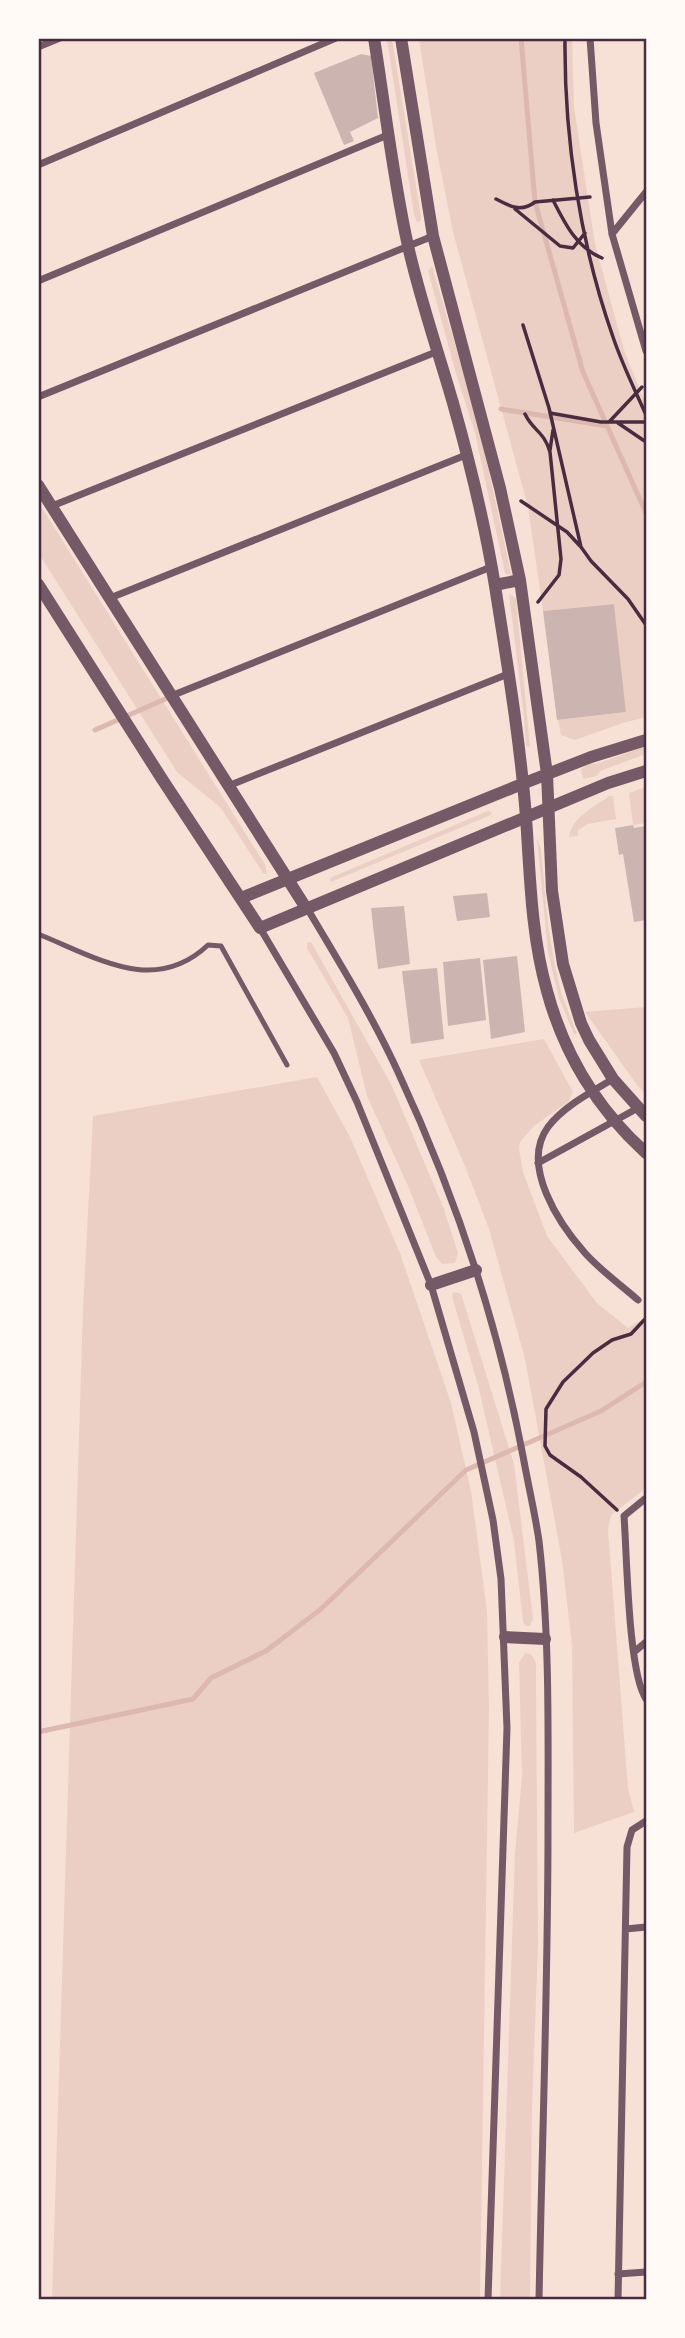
<svg xmlns="http://www.w3.org/2000/svg" width="685" height="2338" font-family="Ubuntu,sans-serif">
	<style>
		.green { fill: #ebcfc5 }
		.lines { fill: none; stroke-linecap: round; stroke-linejoin: round }
		.stream { stroke: #dcb8b0; stroke-width: 5 }
		.building { fill: #ccb4b1 }
		.path { stroke: #4a2c40; stroke-width: 3.5 }
		.service { stroke: #755966; stroke-width: 5 }
		.minor { stroke: #755966; stroke-width: 7 }
		.tertiary { stroke: #755966; stroke-width: 12 }
		.neatline { fill: none; stroke: #4a2c40; stroke-width: 2.5 }
	</style>
	<rect width="100%" height="100%" fill="#f7e1d7"/>
	<!-- green -->
	<path class="green" d="M387,39h5l29,177v5l-4,1 -3,-7z
		M419,39h153l2,68 21,137 29,106 22,55v312l-23,6 -48,17 -14,-5 -3,-15 68,-8 -12,-108 -71,7 -15,-104 -75,-275 -17,-85z
		M432,266l48,163 31,145 -3,1 -3,-2 -30,-140 -20,-63 -27,-99z
		M39,503l220,352 6,9 2,10 -4,-1 -42,-65 -44,-36 -138,-218z
		M509,594l7,4 14,149 -4,-1 -2,-29z
		M646,746v8l-46,17 -3,5 -14,3 -2,-10 9,-6 6,1z
		M646,787v36l-13,2 -4,-32z
		M609,796h4l3,23 -28,5 -10,6v6l-9,1c1,-18 26,-31 40,-41z
		M488,811l4,1 -1,3 -160,67 -1,-3 2,-2z
		M537,838l4,12 7,74 7,43 7,28 15,39h-3l-15,-36 -11,-46z
		M311,942l81,144 52,123 14,44 -3,10 -13,1 -6,-7 -28,-71 -41,-90 -19,-78 -41,-70v-5z
		M646,1007v87l-9,-9 -52,-73z
		M544,1039l29,53 -5,10 -34,24 -14,16 -1,7 4,23 24,64 50,67 31,25 18,-11v171l-35,27 -3,15 20,258 6,24 -60,21 -2,-187 -10,-86 -37,-201 -36,-130 -24,-63 -46,-106z
		M317,1077l33,60 50,116 51,150 20,88 16,120 2,98 -9,590h-428l31,-990 10,-193z
		M455,1292l6,2 3,9 50,161 19,155 -3,7h-4l-3,-4 -9,-81 -36,-156 -25,-85 -1,-6z
		M525,1653l6,1 5,9v19l2,264 -6,163 -2,190 -30,1 15,-447 7,-77 -3,-113z"/>
	<g class="lines">
		<!-- stream -->
		<path class="stream" d="M521,38l14,164 48,170 63,141
			M501,409l106,17
			M95,730l77,-34
			M38,1732l155,-33 18,-21 55,-27 55,-42 145,-139 135,-59 45,-29"/>
	</g>
	<!-- building -->
	<path class="building" d="M361,54l10,2 7,62 -28,14 4,9 -10,4 -30,-72z
		M614,604l12,108 -69,8 -14,-109z
		M633,825l1,3 12,-2v94l-12,2 -11,-68 -4,1 -4,-27z
		M487,893l3,24 -33,4 -4,-25z
		M404,906l6,58 -32,5 -7,-61z
		M517,956l8,76 -34,7 -8,-79z
		M480,958l6,62 -38,6 -5,-64z
		M437,968l7,71 -33,5 -9,-73z"/>
	<g class="lines">
		<!-- path -->
		<path class="path" d="M565,38c-1,100 15,205 48,299 9,27 22,53 33,78
			M496,199c13,7 25,14 39,3l55,-5
			M553,200c12,24 24,48 49,58
			M515,209l45,37 13,2 12,-15
			M523,325l26,83 32,139 10,14 37,38 18,26
			M550,413l51,9h45
			M525,414c8,17 19,17 25,38l11,107 -2,16 -21,27
			M609,422l33,-35
			M618,423l28,19
			M550,450l3,-20
			M521,501l46,31 13,14
			M617,1510l-36,-33 -31,-22 -5,-9 1,-37 17,-27 30,-29 19,-13 19,-6 15,-16"/>
		<!-- service -->
		<path class="service" d="M38,934c58,23 116,62 170,11l13,1 66,119"/>
		<!-- minor -->
		<path class="minor" d="M590,38l6,85 16,111 34,117
			M38,47l22,-9
			M38,165l298,-127
			M612,234l34,-42
			M38,281l352,-147
			M38,397l395,-161
			M52,506l384,-154
			M110,598l356,-143
			M171,696l320,-129
			M228,786l280,-112
			M307,908c32,54 65,107 91,164 57,122 100,252 125,384 5,28 12,57 16,85 11,96 9,193 9,289 0,156 -6,313 -9,470
			M260,928l74,125 23,49 74,183 43,147 19,88 8,59 6,149 -19,572
			M613,1079c-22,13 -50,28 -65,48 -28,38 11,97 37,126 15,17 36,32 53,47
			M538,1163l100,-55
			M646,1498l-22,18c3,39 4,156 22,183
			M634,1652l12,-10
			M626,1929l20,-2
			M618,2274l28,-2
			M618,2300l9,-453 5,-17 14,-9"/>
		<!-- tertiary -->
		<path class="tertiary" d="M374,38c11,69 19,140 34,208 12,53 30,105 45,157 17,60 32,122 42,183 12,76 25,154 31,231 4,58 5,118 21,174 17,63 51,119 99,162
			M401,38l32,198 67,252 20,92 27,194 5,117 11,73 18,59 8,17 24,39 33,37
			M38,485l268,423
			M38,584l124,195 98,149 348,-145 38,-12
			M495,585l25,-5
			M241,898l281,-114 69,-27 55,-17
			M431,1285l45,-15
			M505,1637l40,2"/>
	</g>
	<!-- border -->
	<rect width="685" height="2338" fill="none" stroke="#fffaf5" stroke-width="80"/>
	<rect x="40" y="40" width="605" height="2258" class="neatline"/>
</svg>
